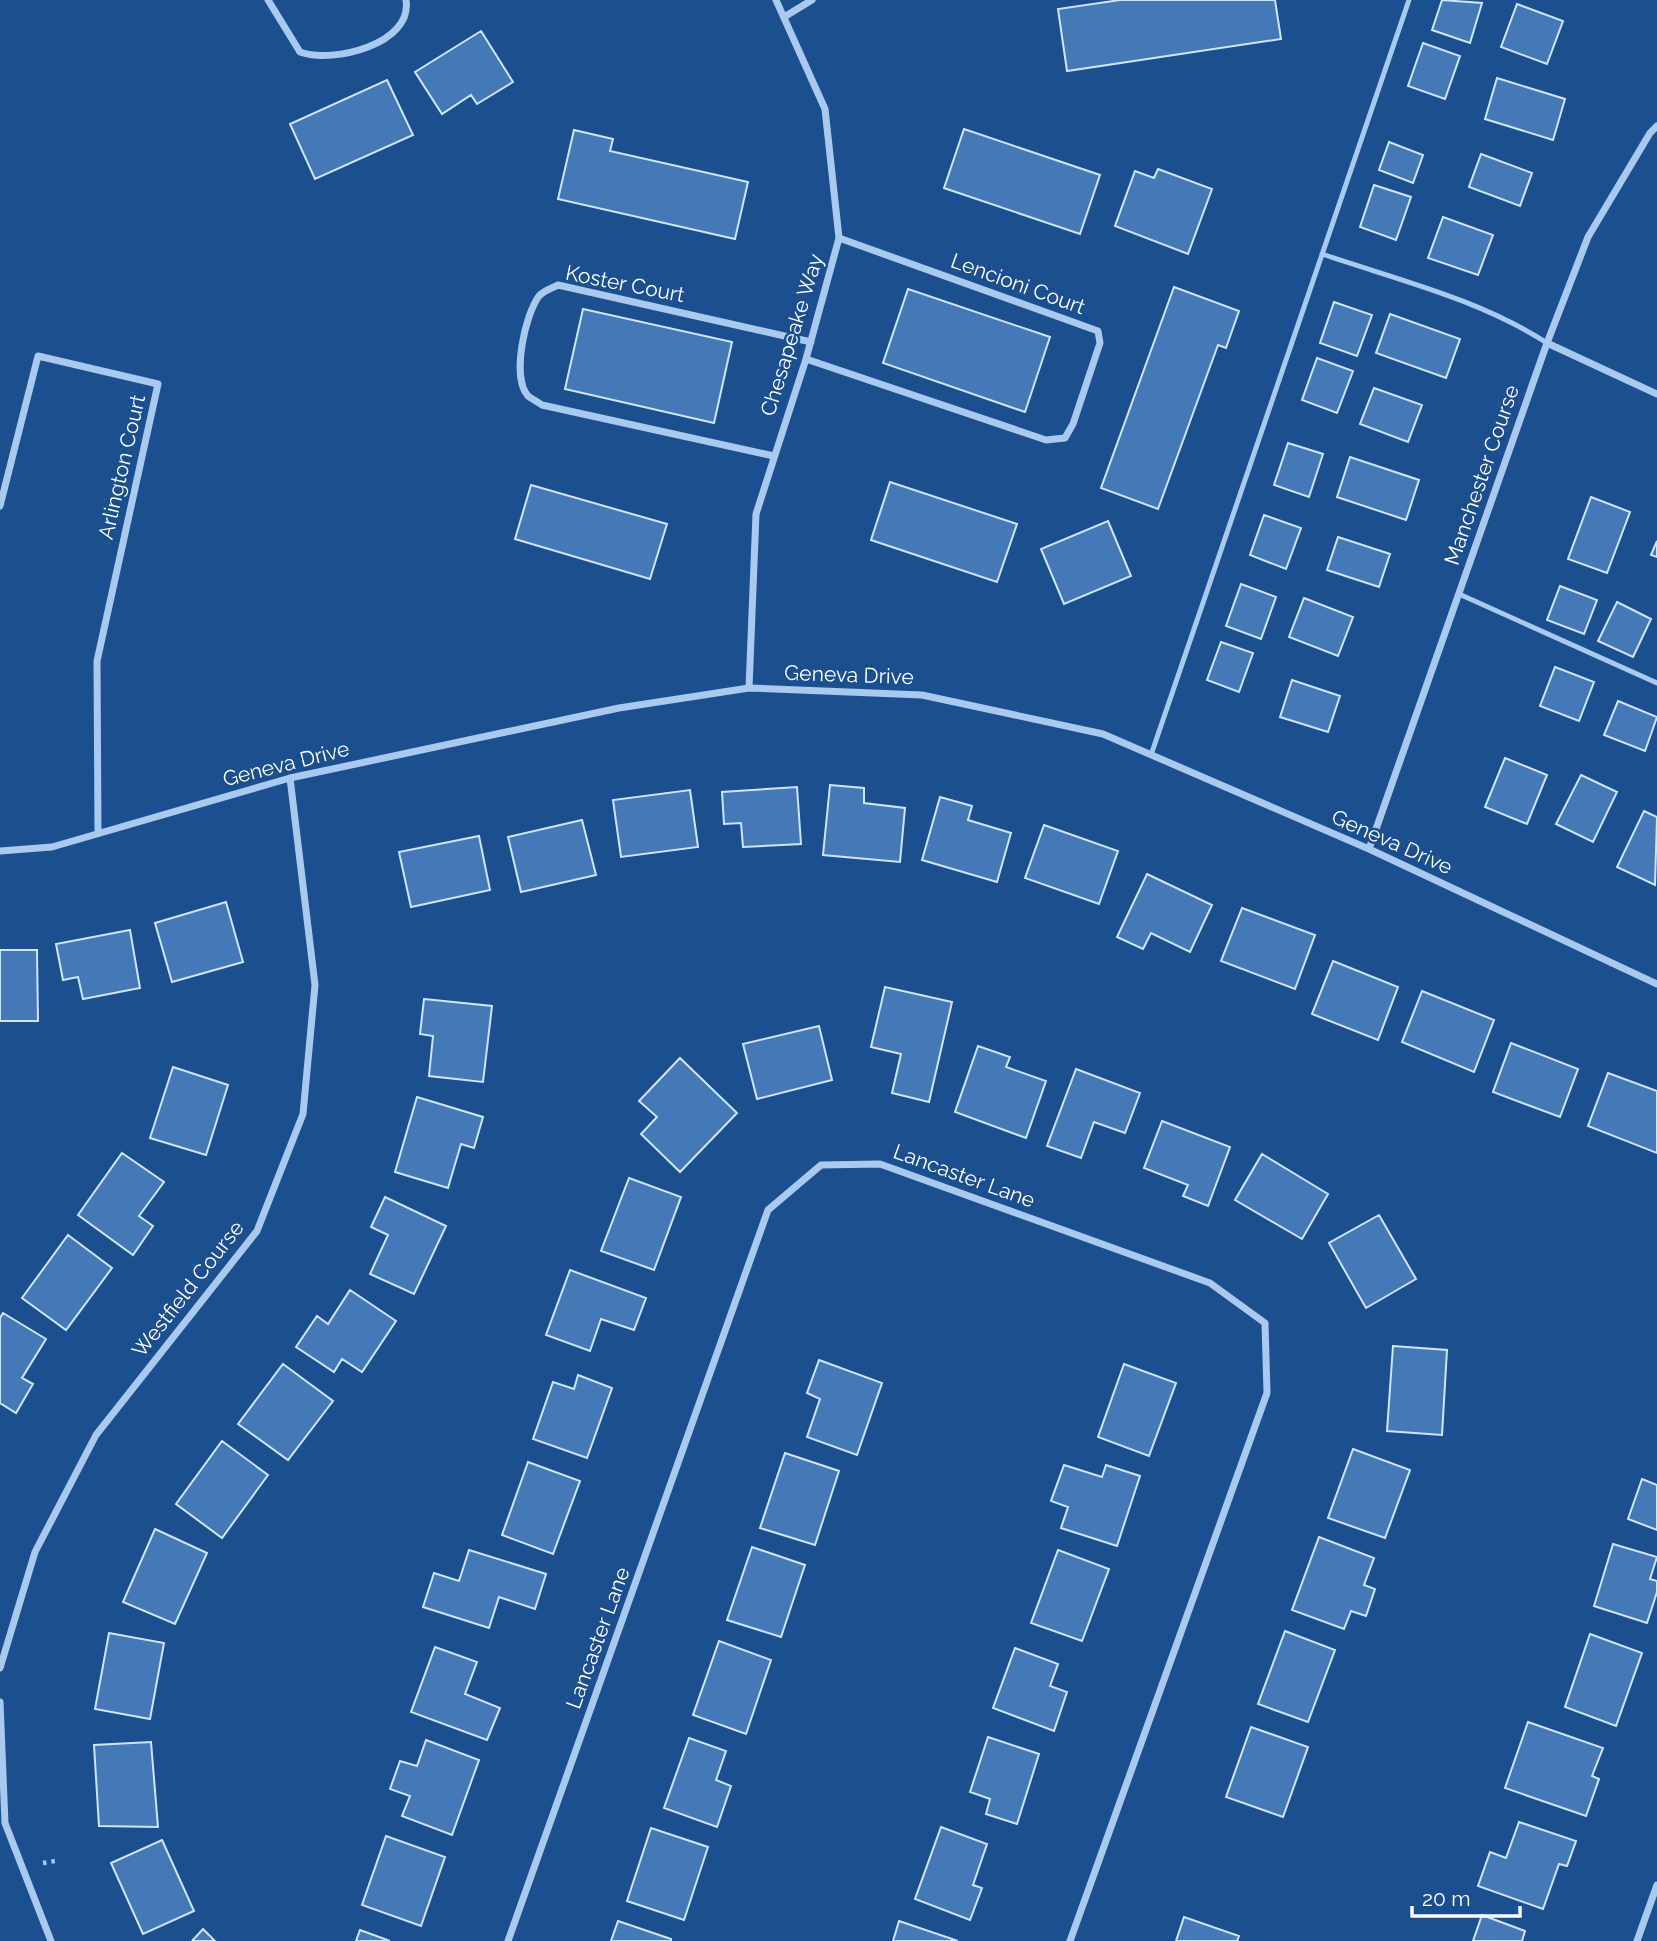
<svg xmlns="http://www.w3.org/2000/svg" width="1657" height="1941" font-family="Raleway,sans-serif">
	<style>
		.building { fill: #4478b7; stroke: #cfe3fa; stroke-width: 2 }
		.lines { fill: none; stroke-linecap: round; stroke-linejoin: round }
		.path { stroke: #a9c9ee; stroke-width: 4.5; stroke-dasharray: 3.5 5; stroke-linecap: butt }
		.lane { stroke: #a9c9ee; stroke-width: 5 }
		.street { stroke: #a9c9ee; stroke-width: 7 }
		.labels { text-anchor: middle; stroke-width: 5; stroke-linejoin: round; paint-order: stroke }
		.street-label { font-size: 21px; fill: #fff; stroke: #1b4f8f }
	</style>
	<rect width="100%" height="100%" fill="#1b4f8f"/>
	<!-- building -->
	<path class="building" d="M1120,0h155l6,39 -214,32 -9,-62z
		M1442,0l40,3 -12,40 -38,-13z
		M1517,4l46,17 -16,43 -46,-17z
		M481,31l32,51 -36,22 -6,-9 -29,19 -27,-42z
		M1423,43l37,13 -15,43 -37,-13z
		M1497,78l68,21 -12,41 -68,-21z
		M387,80l26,55 -98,44 -25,-55z
		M964,129l136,46 -20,59 -136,-46z
		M574,130l39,9 -3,12 138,31 -13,57 -177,-40z
		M1389,142l34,13 -10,28 -34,-13z
		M1481,154l51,19 -12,33 -51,-19z
		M1158,169l54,20 -24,65 -73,-28 20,-55 19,7z
		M1374,185l37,12 -15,43 -36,-13z
		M1443,217l50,18 -15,40 -50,-17z
		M1174,287l65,24 -13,37 -8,-3 -60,164 -57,-21z
		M908,289l142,48 -25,75 -142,-49z
		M1334,302l38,13 -15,41 -37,-13z
		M583,309l149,33 -18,81 -149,-34z
		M1390,314l70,25 -14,39 -70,-25z
		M1317,358l36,13 -16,42 -35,-13z
		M1374,388l48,17 -14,37 -48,-18z
		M1288,443l35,11 -14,43 -35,-12z
		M1350,457l69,23 -13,40 -69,-23z
		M890,482l127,42 -20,58 -126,-42z
		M531,485l136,39 -17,55 -135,-40z
		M1591,497l39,15 -23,61 -39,-14z
		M1264,515l37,13 -15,41 -36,-14z
		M1108,521l23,55 -67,28 -23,-55z
		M1338,537l52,17 -11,33 -52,-17z
		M1657,541v16l-6,-2z
		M1241,584l35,13 -15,42 -35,-13z
		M1560,586l37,14 -13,34 -37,-14z
		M1304,598l49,19 -15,39 -49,-19z
		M1617,602l34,17 -18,38 -35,-16z
		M1221,642l32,11 -14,39 -32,-12z
		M1555,667l39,15 -15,39 -39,-15z
		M1292,680l48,16 -12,36 -48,-15z
		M1618,701l39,16 -12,34 -41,-16z
		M1505,758l42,17 -20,49 -42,-17z
		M1581,775l36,17 -24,50 -37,-18z
		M830,785l34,3v15l41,5 -5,54 -77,-7z
		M797,787l4,57 -58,3 -2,-24 -17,1 -2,-32z
		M690,790l8,57 -77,10 -8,-57z
		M940,797l32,9 -4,14 43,13 -14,49 -75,-22z
		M1644,811l13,6 -2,68 -38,-18z
		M582,820l14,55 -75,17 -13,-55z
		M1044,825l74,26 -19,53 -74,-26z
		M479,836l11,54 -79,17 -12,-55z
		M1147,874l65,31 -22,47 -39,-19 -8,16 -26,-12z
		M226,902l17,60 -71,20 -17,-59z
		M1242,908l73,27 -20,54 -74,-28z
		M130,930l10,58 -57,11 -5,-22 -15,3 -7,-36z
		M0,950h37l1,71h-38z
		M1333,961l65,26 -20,53 -66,-26z
		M885,987l67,15 -23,100 -37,-9 9,-39 -30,-7z
		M1422,991l72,29 -20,52 -72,-30z
		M424,999l68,7 -9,76 -54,-6 4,-40 -13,-2z
		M819,1026l13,54 -75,19 -14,-55z
		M1511,1043l67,26 -18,48 -67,-25z
		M978,1046l32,11 -4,10 40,14 -20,57 -71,-26z
		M680,1058l57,55 -57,59 -39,-38 16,-17 -18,-16z
		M173,1067l55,18 -22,70 -56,-17z
		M1076,1069l64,24 -15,40 -31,-11 -13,36 -34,-12z
		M1608,1073l49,18v62l-69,-27z
		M417,1097l66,20 -9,31 -13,-4 -13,44 -53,-16z
		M1162,1121l68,26 -22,59 -25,-10 5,-11 -44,-17z
		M122,1153l42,29 -25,34 14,10 -20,29 -55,-40z
		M1262,1154l66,40 -26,45 -67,-39z
		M629,1178l52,19 -27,73 -53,-19z
		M385,1197l61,29 -32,68 -44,-20 18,-39 -17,-8z
		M1379,1215l37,64 -50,29 -37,-65z
		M68,1235l44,33 -46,62 -44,-32z
		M570,1270l76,28 -12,32 -33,-11 -11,32 -44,-16z
		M350,1290l46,31 -34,51 -20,-13 -8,13 -38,-25 21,-31 11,8z
		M3,1313l43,26 -24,39 11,6 -17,29 -16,-10v-85z
		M1393,1346l54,4 -5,85 -55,-4z
		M819,1360l63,23 -25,72 -50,-18 13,-38 -13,-6z
		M283,1364l50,37 -45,59 -50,-36z
		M1124,1364l52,19 -27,73 -51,-19z
		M578,1375l34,13 -25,70 -54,-19 20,-57 21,7z
		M222,1441l46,34 -46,63 -46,-34z
		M1353,1449l57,21 -25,68 -57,-20z
		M785,1453l54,18 -24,74 -55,-17z
		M528,1462l52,19 -27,73 -51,-19z
		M1064,1465l38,12 4,-12 34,11 -23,70 -56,-18 7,-21 -17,-6z
		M1642,1479l15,6v45l-29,-11z
		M155,1529l52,24 -32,71 -52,-22z
		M1319,1537l55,21 -10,27 11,4 -9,27 -15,-5 -7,18 -52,-19z
		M1613,1544l44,13 -7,22 7,2v11l-10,31 -53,-17z
		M752,1547l53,18 -24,72 -54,-17z
		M469,1550l77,24 -11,35 -36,-12 -10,31 -66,-21 11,-34 25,8z
		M1058,1550l51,19 -27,72 -51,-18z
		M1285,1631l50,19 -27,72 -50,-18z
		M109,1633l55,10 -14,76 -55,-10z
		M1590,1634l52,19 -26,73 -51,-19z
		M719,1641l52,19 -25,74 -53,-19z
		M435,1647l42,15 -12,32 35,14 -13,32 -76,-28z
		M1015,1648l43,16 -8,22 17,6 -13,39 -61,-23z
		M1528,1722l75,26 -11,28 7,3 -13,37 -81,-28z
		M1251,1727l57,20 -25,70 -57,-20z
		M988,1737l51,17 -22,70 -31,-10 4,-15 -20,-7z
		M689,1738l37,13 -10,29 15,6 -14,41 -53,-19z
		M426,1740l53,20 -27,75 -50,-19 8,-20 -20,-7 10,-28 17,5z
		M151,1742l7,85 -59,-1 -5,-81z
		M1519,1822l57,19 -9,25 -8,-2 -16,45 -65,-23 12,-34 16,6z
		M941,1827l46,17 -14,41 9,3 -12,32 -55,-21z
		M651,1828l57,19 -24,73 -57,-19z
		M386,1836l59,21 -24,69 -59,-21z
		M162,1840l32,71 -51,23 -32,-71z
		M1482,1915l43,16 -3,10h-49z
		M1184,1917l55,19 -2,5h-61z
		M618,1921l53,18v2h-60z
		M899,1921l59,20h-65z
		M203,1929l12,12h-23z
		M360,1930l30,11h-34z"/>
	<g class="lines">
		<!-- path -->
		<path class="path" d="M43,1863l12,-2"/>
		<!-- lane -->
		<path class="lane" d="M1322,254c76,26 157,45 225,89
			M1459,594l198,89
			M1151,755l258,-755"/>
		<!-- street -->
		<path class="street" d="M268,0l32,52c33,12 113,-8 106,-52
			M784,17l28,-17
			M1547,343l110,51
			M806,359l240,81 19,-2 8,-14 27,-81 -2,-12 -259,-93
			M774,456l-232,-51c-4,-3 -10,-6 -14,-9 -17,-19 -3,-81 11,-100 4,-5 13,-8 19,-11l253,57
			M0,506l38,-150 120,28 -61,277 1,172
			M749,688l7,-174 50,-155 33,-121 -14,-129 -49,-109
			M1369,849l178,-506 41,-106 62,-104 7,-7
			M0,851l52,-4 238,-69 329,-70 130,-20 173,7 181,39 266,115 288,135
			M0,1668l35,-116 61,-117 161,-204 46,-117 12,-129 -25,-207
			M0,1702l5,121 46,118
			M508,1941l260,-731 53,-45 59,-1 330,119 55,40 2,70 -197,548
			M1637,1941l20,-56"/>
	</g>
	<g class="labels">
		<!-- street labels -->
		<g class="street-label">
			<text transform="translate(625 284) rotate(11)" y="7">Koster Court</text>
			<text transform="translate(1018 284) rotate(20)" y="7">Lencioni Court</text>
			<text transform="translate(792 335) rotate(-73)" y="7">Chesapeake Way</text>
			<text transform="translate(122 467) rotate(-77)" y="7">Arlington Court</text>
			<text transform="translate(1482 475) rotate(-71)" y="7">Manchester Course</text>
			<text transform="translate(849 675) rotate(2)" y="7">Geneva Drive</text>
			<text transform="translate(286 764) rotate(-14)" y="7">Geneva Drive</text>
			<text transform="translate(1392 842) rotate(24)" y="7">Geneva Drive</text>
			<text transform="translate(964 1176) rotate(20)" y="7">Lancaster Lane</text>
			<text transform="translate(188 1289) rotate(-52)" y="7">Westfield Course</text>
			<text transform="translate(598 1638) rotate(-70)" y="7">Lancaster Lane</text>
		</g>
	</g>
	<!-- scale -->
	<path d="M1412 1906v10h108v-10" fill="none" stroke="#ffffff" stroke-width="3.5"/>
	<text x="1422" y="1906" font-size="21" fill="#ffffff" stroke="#1b4f8f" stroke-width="5" paint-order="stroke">20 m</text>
</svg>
